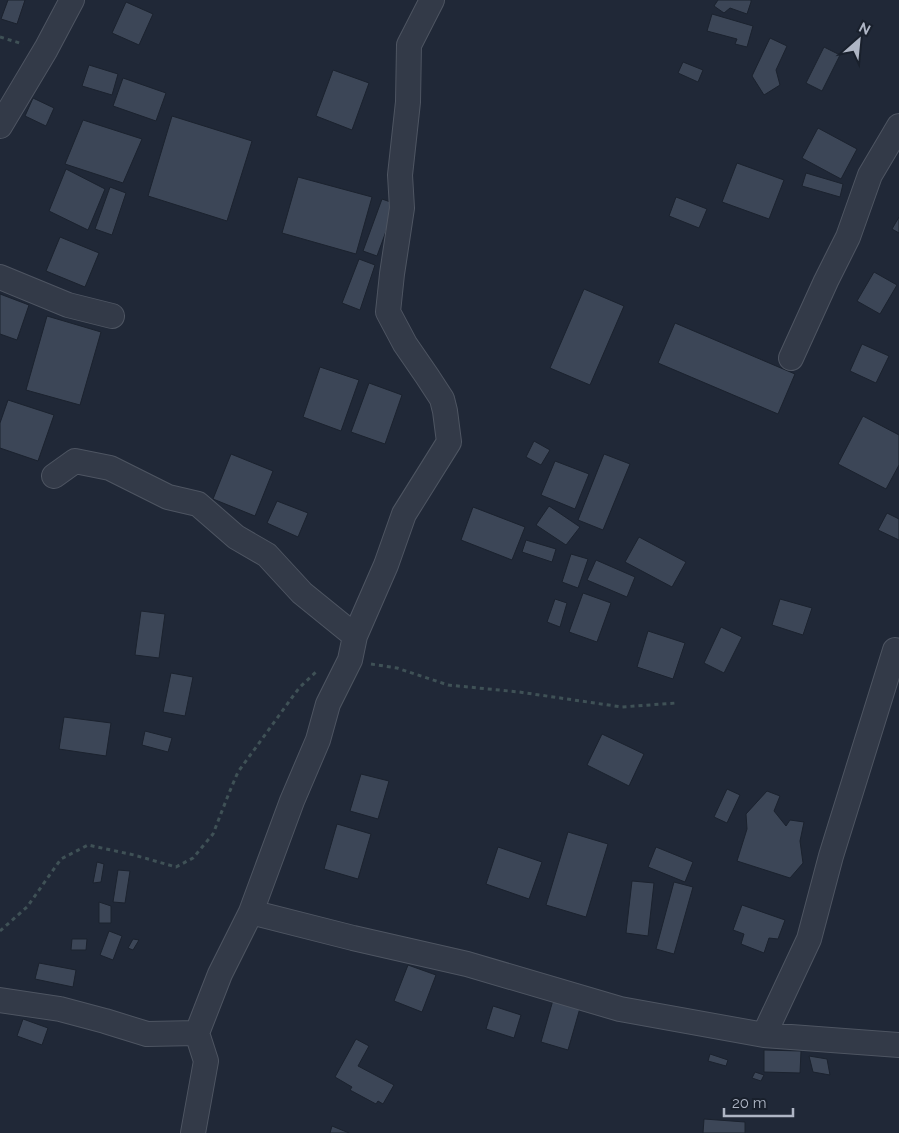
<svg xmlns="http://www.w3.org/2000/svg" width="899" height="1133" font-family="Raleway,sans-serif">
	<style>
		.building { fill: #3c4657; stroke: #1b222e }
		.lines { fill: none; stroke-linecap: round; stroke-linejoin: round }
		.minor-casing { stroke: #4e5562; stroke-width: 26 }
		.path { stroke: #3f5156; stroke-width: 3; stroke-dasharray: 4 4; stroke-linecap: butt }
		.minor { stroke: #333a48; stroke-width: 24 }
	</style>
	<rect width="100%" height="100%" fill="#202837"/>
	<!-- building -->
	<path class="building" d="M8,0h17l-8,24 -16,-5z
		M718,0h33v2l-4,12 -17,-6 -6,5 -10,-7z
		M126,2l27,12 -14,31 -27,-12z
		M712,14l41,12 -6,21 -12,-3 2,-5 -30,-8z
		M770,38l17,8 -11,24 4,15 -16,10 -12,-19z
		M824,47l16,8 -18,36 -16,-8z
		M683,62l20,8 -5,12 -20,-9z
		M89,65l29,9 -6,21 -30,-9z
		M333,70l36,13 -17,47 -36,-14z
		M123,78l43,15 -10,28 -43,-15z
		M33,98l21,10 -8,18 -21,-10z
		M172,116l80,25 -25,80 -79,-25z
		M83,120l59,19 -19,44 -58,-19z
		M818,128l39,21 -16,30 -39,-21z
		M737,163l47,17 -15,39 -47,-17z
		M66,169l39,20 -17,41 -39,-19z
		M806,173l37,11 -3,13 -38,-11z
		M298,177l74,20 -16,57 -74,-21z
		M110,187l16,6 -14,42 -17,-6z
		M676,197l31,12 -8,19 -30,-12z
		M382,199l14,5 -19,52 -14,-5z
		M899,217v16l-7,-4z
		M60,237l39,16 -14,34 -39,-16z
		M359,259l16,6 -15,45 -18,-7z
		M874,272l23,13 -17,29 -23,-13z
		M584,289l40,17 -34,79 -40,-17z
		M0,294l29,11 -12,35 -17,-6z
		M47,316l54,16 -21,73 -54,-15z
		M675,323l120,51 -17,40 -120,-51z
		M862,344l27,12 -13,27 -26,-12z
		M320,367l39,13 -18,51 -38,-14z
		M369,383l33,12 -17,49 -34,-12z
		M8,400l46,15 -16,46 -38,-13v-25z
		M863,416l36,19v30l-13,24 -48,-25z
		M534,441l16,9 -9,15 -15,-8z
		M231,454l42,17 -18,45 -42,-17z
		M604,454l26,10 -27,66 -25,-10z
		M555,461l34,13 -14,35 -34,-14z
		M277,501l31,12 -10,24 -31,-14z
		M549,506l31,21 -14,18 -30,-20z
		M473,507l52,20 -13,33 -51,-20z
		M887,513l12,6v21l-21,-10z
		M639,537l47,25 -14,25 -47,-25z
		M526,540l30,9 -4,13 -30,-10z
		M571,554l17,5 -10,29 -16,-6z
		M596,560l39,17 -8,20 -40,-17z
		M583,593l28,10 -14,39 -28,-10z
		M555,599l12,4 -7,24 -13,-5z
		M780,599l32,9 -9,27 -31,-10z
		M141,611l24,3 -6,44 -24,-3z
		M721,627l21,10 -18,36 -20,-10z
		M648,631l37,12 -12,36 -36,-12z
		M171,673l22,4 -8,39 -22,-4z
		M64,717l47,6 -5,33 -47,-7z
		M145,731l27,7 -4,14 -26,-7z
		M602,734l42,20 -15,32 -42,-21z
		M361,774l28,7 -11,38 -28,-8z
		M727,789l13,6 -13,28 -13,-6z
		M767,791l13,5 -6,15 12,15 4,-6 14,2 -4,19 3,22 -13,15 -53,-17 10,-32 -1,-15z
		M337,824l34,10 -13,45 -34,-10z
		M568,832l40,12 -22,73 -40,-12z
		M498,847l44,15 -13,37 -43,-15z
		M656,847l37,15 -8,20 -37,-15z
		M97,862l7,2 -3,18 -8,1z
		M118,870l12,1 -5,32 -12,-1z
		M632,881l22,2 -6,53 -22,-3z
		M674,882l19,5 -19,67 -18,-5z
		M99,902l12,4v17h-12z
		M742,905l43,15 -7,19 -9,-1 -5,15 -23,-9 3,-10 -11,-4z
		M109,931l13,5 -9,24 -13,-5z
		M72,939h15l-1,11h-15z
		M133,939l6,1 -6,10 -5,-2z
		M39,963l37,7 -3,17 -38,-8z
		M408,965l28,10 -14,37 -28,-11z
		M553,1000l27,8 -12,42 -27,-8z
		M493,1006l28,9 -7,23 -28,-9z
		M23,1019l25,9 -6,17 -25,-9z
		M356,1039l13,7 -11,20 36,19 -11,19 -5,-3 -2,3 -26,-14 2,-3 -17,-10z
		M764,1050l37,1 -1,22 -36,-1z
		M710,1054l18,6 -2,6 -18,-5z
		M809,1056l18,3 3,16 -17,-3z
		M755,1072l9,3 -3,6 -9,-3z
		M704,1119l41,3v11h-42z
		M332,1126l17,7h-19z"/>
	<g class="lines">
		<!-- minor casing -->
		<g class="minor-casing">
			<path id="minor" d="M0,126l46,-77 26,-49
				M0,277l68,28 44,11
				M791,358l35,-77 22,-44 22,-62 29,-49
				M54,476l21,-15 35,7 58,29 30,7 38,33 31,18 35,38 53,43
				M251,912l41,-111 26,-61 10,-36 22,-44 5,-24 31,-71 18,-51 45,-72 -4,-31 -3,-12 -15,-23 -22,-32 -17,-32 4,-38 10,-66 -2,-33 8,-73 1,-57 23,-45
				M0,1000l60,9 45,12 42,13 50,-1 23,-59 31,-62 102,26 114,26 153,45 144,26 135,10
				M764,1035l45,-96 22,-83 64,-206
				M193,1133l13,-72 -9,-28"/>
		</g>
		<!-- path -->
		<path class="path" d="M0,37l23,7
			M371,664l26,4 51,17 71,7 103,15 54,-4
			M0,931l27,-24 34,-48 27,-14 46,10 42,12 17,-9 20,-24 16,-41 9,-21 61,-84 19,-18"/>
		<!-- minor -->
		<use href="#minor" class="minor"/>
	</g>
	<!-- north arrow -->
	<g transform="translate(859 40) rotate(27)" stroke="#19202c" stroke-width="4" paint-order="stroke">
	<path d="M0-4L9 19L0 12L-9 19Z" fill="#aeb5c4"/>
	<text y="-8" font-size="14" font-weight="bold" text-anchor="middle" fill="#aeb5c4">N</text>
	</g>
	<!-- scale -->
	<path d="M724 1108v8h69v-8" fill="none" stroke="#aeb5c4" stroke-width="2.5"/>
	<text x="732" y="1108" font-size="15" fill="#aeb5c4" stroke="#19202c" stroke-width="4" paint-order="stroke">20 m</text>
</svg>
